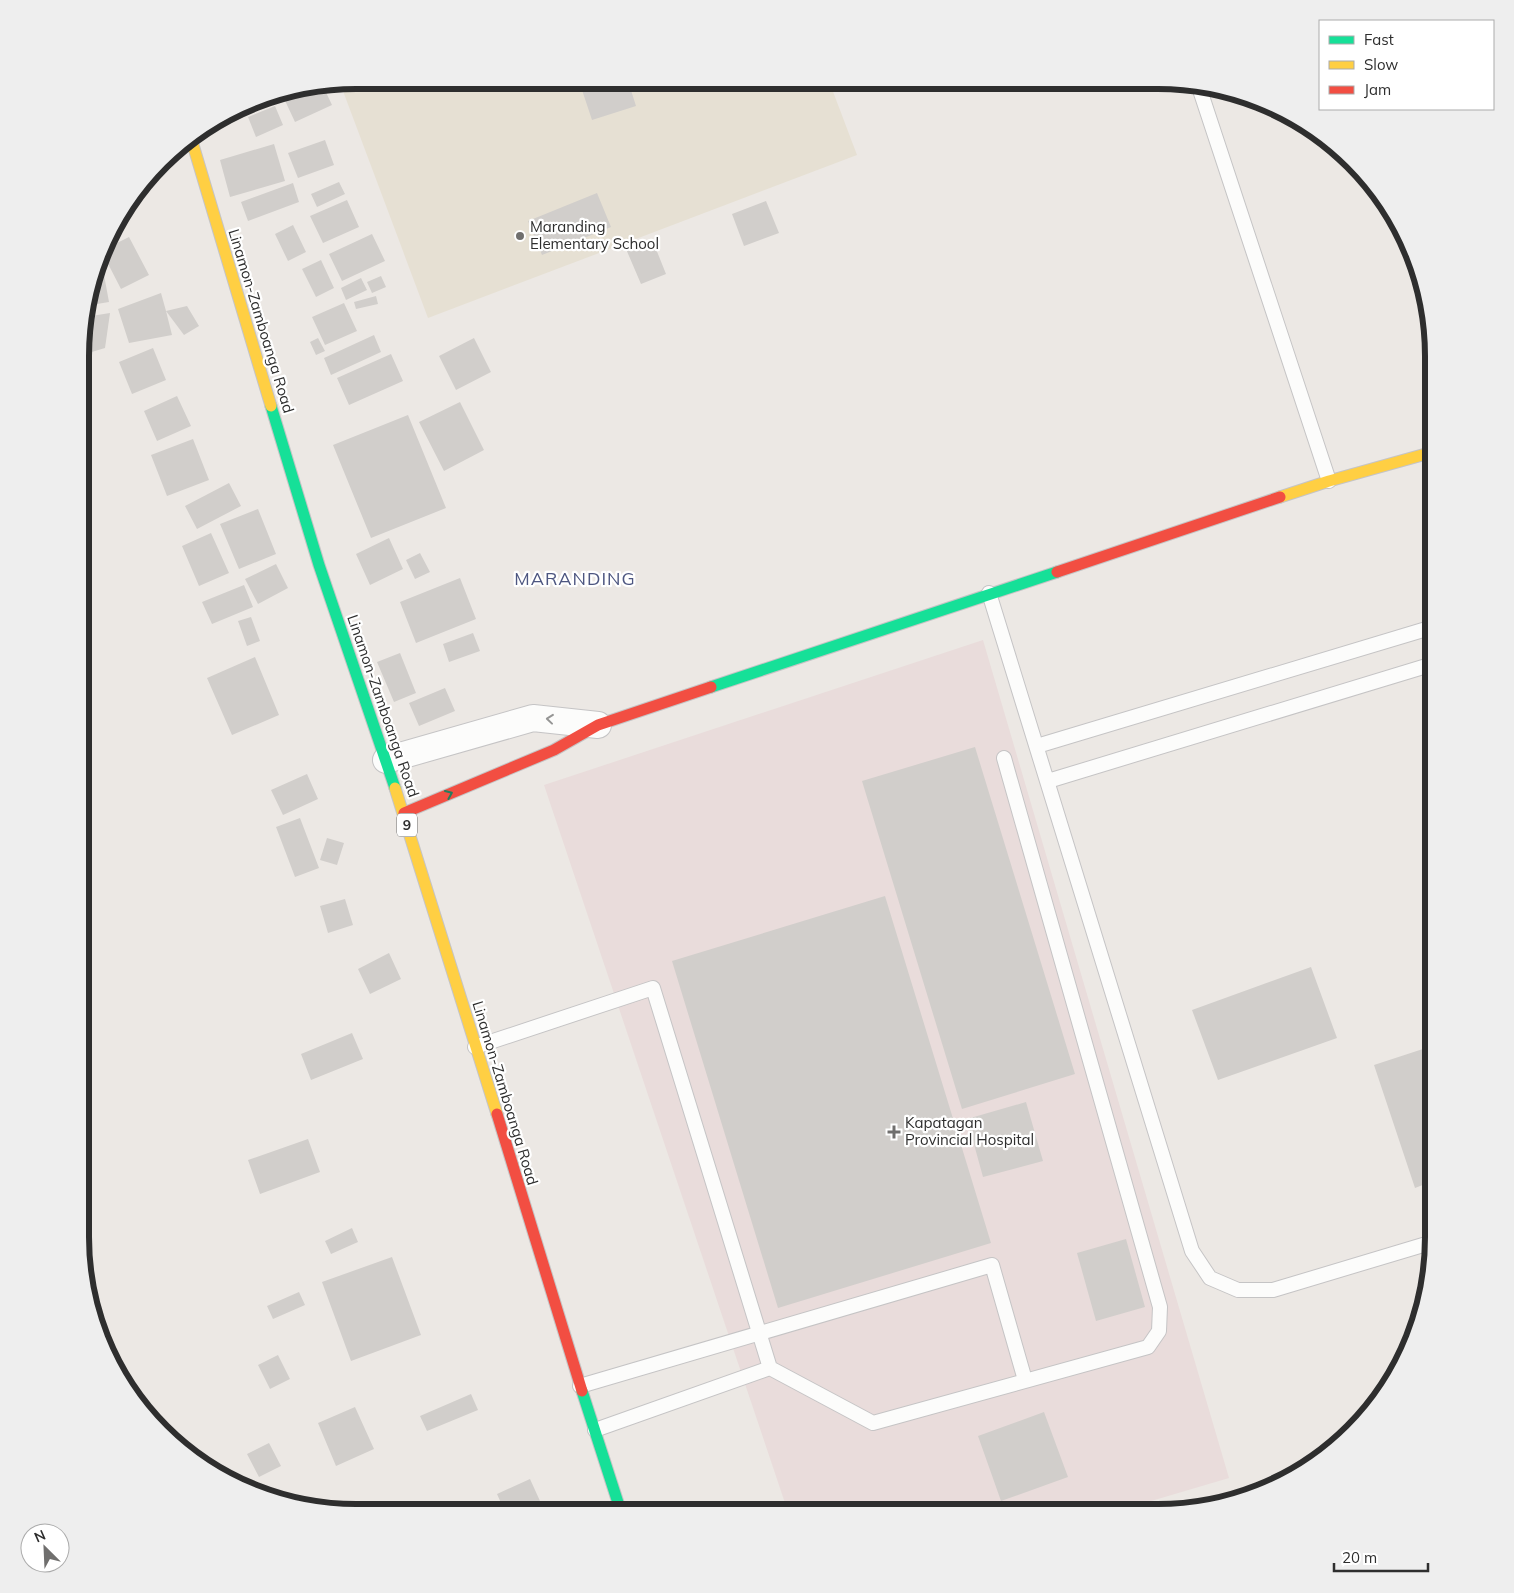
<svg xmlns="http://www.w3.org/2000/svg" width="1514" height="1593" font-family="Mulish,sans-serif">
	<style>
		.education { fill: #e6e0d3 }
		.medical { fill: #e9dcdb }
		.building { fill: #d1cecb }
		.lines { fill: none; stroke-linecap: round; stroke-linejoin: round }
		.lane-casing { stroke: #c5c4c5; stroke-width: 16 }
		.street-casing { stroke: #c5c4c5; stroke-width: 28 }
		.fast-casing { stroke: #c5c4c5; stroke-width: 13 }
		.slow-casing { stroke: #c5c4c5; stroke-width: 13 }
		.jam-casing { stroke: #c5c4c5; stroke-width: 13 }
		.lane { stroke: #fcfcfb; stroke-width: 14 }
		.street { stroke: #fcfcfb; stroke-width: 26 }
		.fast { stroke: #16e098; stroke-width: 11 }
		.slow { stroke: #ffcf43; stroke-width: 11 }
		.jam { stroke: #f24e42; stroke-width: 11 }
		.oneway { stroke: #959594 }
		.oneway2 { stroke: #237e5e }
		.poi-dot { fill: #706f6e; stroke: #fff; stroke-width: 2 }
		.labels { text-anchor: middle; stroke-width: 4.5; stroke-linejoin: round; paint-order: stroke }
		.shield { fill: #fff; stroke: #6d6d6d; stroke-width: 1 }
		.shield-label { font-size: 14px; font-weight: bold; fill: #2e2e2e }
		.poi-label { font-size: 15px; fill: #2e2e2e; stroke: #fff; text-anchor: start }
		.street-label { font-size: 15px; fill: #2e2e2e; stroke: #fff }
		.quarter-label { font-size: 18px; letter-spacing: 1px; fill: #4d5680; stroke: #fff }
		.rim { fill: none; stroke: #2e2e2e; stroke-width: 6 }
	</style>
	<rect width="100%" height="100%" fill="#ece8e4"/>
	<!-- education -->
	<path class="education" d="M356,80l473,1 28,74 -429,163 -88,-235z"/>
	<!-- medical -->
	<path class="medical" d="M983,640l246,838 -115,34h-326l-244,-727z"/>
	<!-- building -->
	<path class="building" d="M579,81h49l8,25 -44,14z
		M323,86l9,19 -37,17 -14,-30z
		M275,106l8,19 -27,12 -8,-20z
		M325,140l9,25 -36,13 -10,-25z
		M274,144l11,37 -55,16 -10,-37z
		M339,182l6,12 -28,13 -6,-13z
		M293,183l6,19 -51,19 -7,-19z
		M597,193l14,34 -69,28 -14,-34z
		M347,200l12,27 -36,16 -13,-27z
		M766,201l13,32 -35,13 -12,-32z
		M293,225l13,27 -18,9 -13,-27z
		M372,234l13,27 -43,20 -13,-27z
		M129,237l20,38 -28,14 -18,-35 2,-5z
		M652,239l14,35 -25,10 -15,-35z
		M321,260l13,28 -18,9 -14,-28z
		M100,264h2l7,38 -24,4z
		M381,276l5,11 -14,6 -5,-11z
		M361,278l6,12 -21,10 -5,-12z
		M161,293l5,18 21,-5 12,20 -15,9 -18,-24 6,24 -43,8 -11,-34z
		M376,296l2,8 -22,5 -2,-7z
		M344,303l13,28 -32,14 -13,-28z
		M110,313l-5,35 -20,6v-37z
		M374,335l7,17 -50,23 -7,-17z
		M318,338l7,13 -9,4 -6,-13z
		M474,338l17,34 -35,18 -17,-34z
		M153,348l13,32 -34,14 -13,-32z
		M391,354l12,27 -54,24 -12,-27z
		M177,396l14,30 -34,15 -13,-30z
		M460,402l24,48 -40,21 -25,-49z
		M408,415l38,93 -75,30 -38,-93z
		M193,439l16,41 -42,16 -16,-41z
		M229,483l12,23 -44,23 -12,-23z
		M258,509l18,45 -37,15 -19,-45z
		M211,533l18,40 -30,13 -17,-40z
		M389,538l14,31 -33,16 -14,-31z
		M420,553l10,19 -15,7 -9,-19z
		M276,564l12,24 -30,16 -13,-25z
		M460,578l16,41 -60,24 -16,-41z
		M244,585l9,22 -41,17 -10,-22z
		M251,617l9,24 -13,5 -9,-25z
		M473,633l7,18 -31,11 -6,-18z
		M400,653l16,40 -22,9 -17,-40z
		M255,657l24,58 -47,20 -25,-57z
		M445,688l10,23 -36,15 -10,-23z
		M975,747l100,327 -113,35 -100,-328z
		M307,774l11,25 -35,16 -12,-25z
		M300,818l19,50 -24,9 -19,-50z
		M327,838l17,5 -7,22 -17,-5z
		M885,896l106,347 -213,65 -106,-347z
		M345,899l8,26 -25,8 -8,-27z
		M389,953l12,26 -31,15 -12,-25z
		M1311,967l26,71 -119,42 -26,-70z
		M352,1033l11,26 -52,21 -10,-26z
		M1429,1047l4,14v120l-18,7 -41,-123z
		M1026,1102l17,59 -60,16 -16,-58z
		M308,1139l12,33 -60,22 -12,-34z
		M352,1228l6,14 -27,12 -6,-13z
		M1126,1239l19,68 -49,14 -19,-68z
		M392,1257l29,78 -70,26 -29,-79z
		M299,1292l6,13 -32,14 -6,-13z
		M278,1355l12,24 -20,10 -12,-24z
		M471,1394l7,16 -51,21 -7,-15z
		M355,1407l19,42 -38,17 -18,-43z
		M1044,1412l24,65 -67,24 -23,-65z
		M269,1443l12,23 -22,11 -12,-23z
		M530,1479l15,33h-40l-8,-18z"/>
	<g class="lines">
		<!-- lane casing -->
		<g class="lane-casing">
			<path id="lane" d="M1198,84l131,397
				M989,593l203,658 18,27 28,12h35l160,-48
				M1037,746l396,-119
				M1048,781l385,-117
				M475,1047l178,-59 117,380 103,55 275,-76 11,-16 1,-24 -156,-549
				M580,1386l412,-121 33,115
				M595,1430l175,-62"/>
		</g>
		<!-- street casing -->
		<g class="street-casing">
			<path id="street" d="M386,760l147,-42 65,7"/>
		</g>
		<!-- fast casing -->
		<g class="fast-casing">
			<path id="fast" d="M271,406l48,159 76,223
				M711,687l346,-115
				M582,1391l39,121"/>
		</g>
		<!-- slow casing -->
		<g class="slow-casing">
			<path id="slow" d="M191,138l80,268
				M1280,497l49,-16 104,-29
				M395,788l102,326"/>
		</g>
		<!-- jam casing -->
		<g class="jam-casing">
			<path id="jam" d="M1057,572l223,-75
				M404,813l150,-63 44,-25 113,-38
				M497,1114l85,277"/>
		</g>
		<!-- lane -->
		<use href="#lane" class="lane"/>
		<!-- street -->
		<use href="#street" class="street"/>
		<!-- fast -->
		<use href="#fast" class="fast"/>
		<!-- slow -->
		<use href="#slow" class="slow"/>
		<!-- jam -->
		<use href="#jam" class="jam"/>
	</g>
	<!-- one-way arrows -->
	<defs><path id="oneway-chevron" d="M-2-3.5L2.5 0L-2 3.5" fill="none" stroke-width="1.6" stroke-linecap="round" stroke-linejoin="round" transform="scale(1.25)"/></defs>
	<use class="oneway" href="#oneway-chevron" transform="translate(550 719) rotate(-174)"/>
	<use class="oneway2" href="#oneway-chevron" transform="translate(449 794) rotate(-23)"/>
	<!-- markers -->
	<g class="poi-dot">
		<circle cx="520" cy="236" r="5"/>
		<path d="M891.5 1124.5h5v5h5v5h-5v5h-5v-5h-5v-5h5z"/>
	</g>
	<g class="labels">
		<!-- shield labels -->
		<rect class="shield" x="397" y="813.5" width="20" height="23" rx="4"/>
		<g class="shield-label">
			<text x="407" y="830">9</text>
		</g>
		<!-- poi labels -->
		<g class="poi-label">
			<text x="530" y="232">Maranding<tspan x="530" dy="17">Elementary School</tspan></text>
			<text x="905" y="1128">Kapatagan<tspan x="905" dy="17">Provincial Hospital</tspan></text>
		</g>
		<!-- street labels -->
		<g class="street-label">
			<text transform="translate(261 321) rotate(73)" y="5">Linamon-Zamboanga Road</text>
			<text transform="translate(383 706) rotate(71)" y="5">Linamon-Zamboanga Road</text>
			<text transform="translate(505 1093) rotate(73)" y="5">Linamon-Zamboanga Road</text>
		</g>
		<!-- quarter labels -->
		<g class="quarter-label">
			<text x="575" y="585">MARANDING</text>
		</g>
	</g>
	<!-- crop -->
	<path d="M0 0H1514V1593H0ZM356 89H1158A267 267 0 0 1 1425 356V1237A267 267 0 0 1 1158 1504H356A267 267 0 0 1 89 1237V356A267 267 0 0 1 356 89Z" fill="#eee" fill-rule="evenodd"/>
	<path class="rim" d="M356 89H1158A267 267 0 0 1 1425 356V1237A267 267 0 0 1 1158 1504H356A267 267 0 0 1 89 1237V356A267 267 0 0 1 356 89Z"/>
	<!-- legend -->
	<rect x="1319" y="20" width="175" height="90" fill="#ffffff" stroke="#ababab"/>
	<rect x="1329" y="36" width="25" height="8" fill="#16e098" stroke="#ababab"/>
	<text x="1364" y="45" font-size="15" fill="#2e2e2e">Fast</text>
	<rect x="1329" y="61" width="25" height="8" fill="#ffcf43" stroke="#ababab"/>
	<text x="1364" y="70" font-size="15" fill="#2e2e2e">Slow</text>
	<rect x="1329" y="86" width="25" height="8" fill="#f24e42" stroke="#ababab"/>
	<text x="1364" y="95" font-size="15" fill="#2e2e2e">Jam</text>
	<!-- north arrow -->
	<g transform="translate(45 1548) rotate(336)"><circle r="24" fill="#ffffff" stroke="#ababab"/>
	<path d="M0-4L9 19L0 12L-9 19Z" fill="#706f6e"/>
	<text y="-8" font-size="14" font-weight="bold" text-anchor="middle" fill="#2e2e2e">N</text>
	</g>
	<!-- scale -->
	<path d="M1334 1563v8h94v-8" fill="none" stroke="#2e2e2e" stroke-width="2.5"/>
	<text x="1342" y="1563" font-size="15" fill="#2e2e2e" stroke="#ffffff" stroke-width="4" paint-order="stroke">20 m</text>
</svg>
